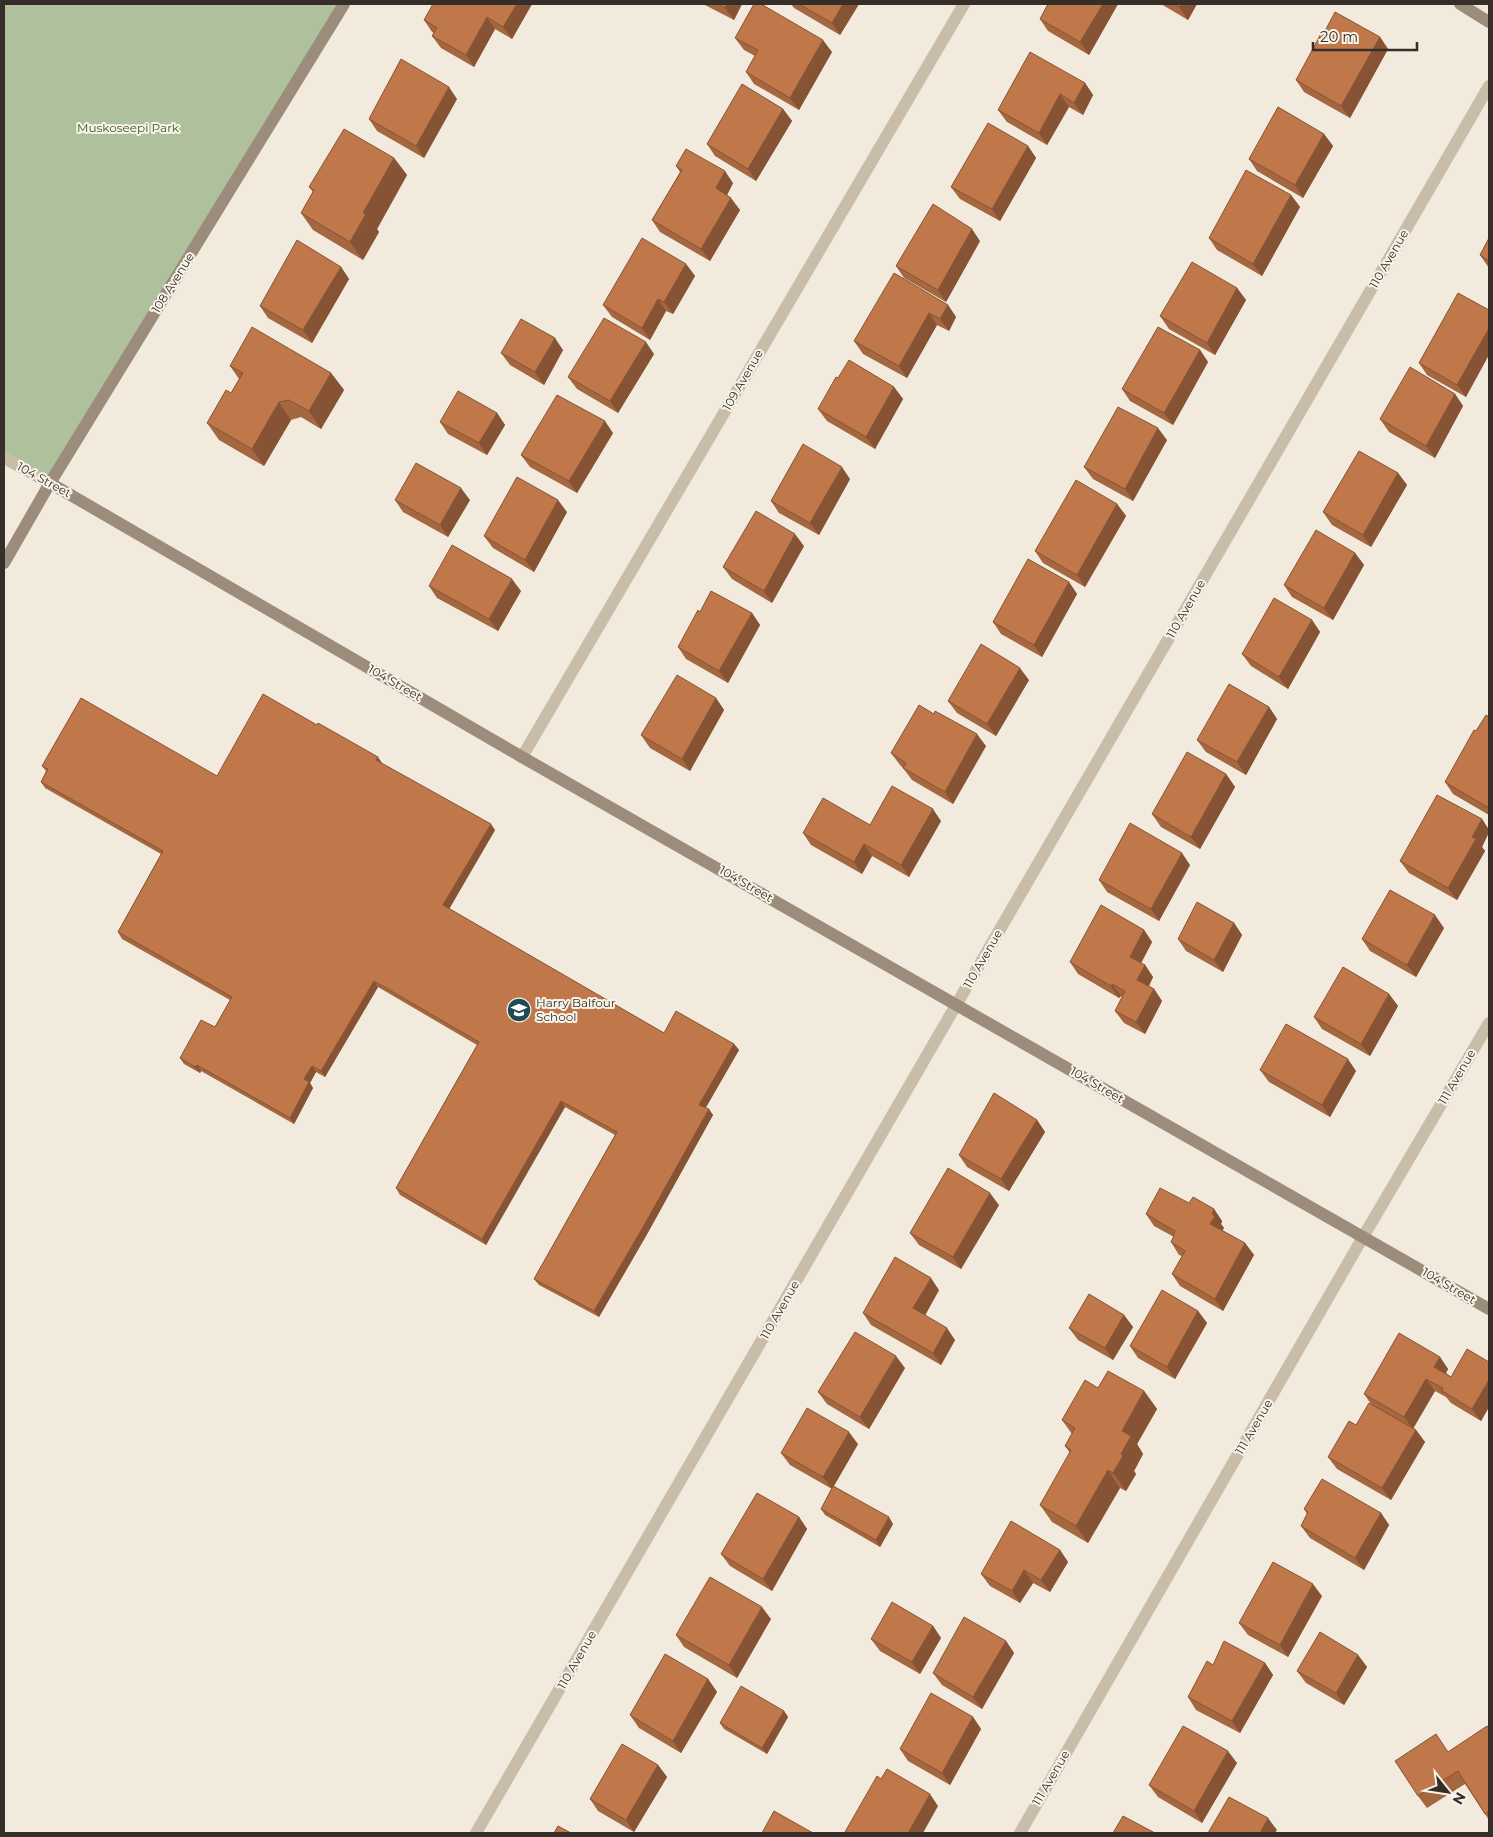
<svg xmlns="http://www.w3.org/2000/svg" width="1493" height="1837" font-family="Montserrat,sans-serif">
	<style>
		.green { fill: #afc09d }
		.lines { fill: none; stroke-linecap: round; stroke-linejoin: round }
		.street { stroke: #c9bca9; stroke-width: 12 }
		.secondary { stroke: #9c8c7b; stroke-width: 12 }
		.wall { fill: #a56740 }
		.shaded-wall { fill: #865434 }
		.building { fill: #c0784b; stroke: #865434 }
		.labels { text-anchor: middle; stroke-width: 4; stroke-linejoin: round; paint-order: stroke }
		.park-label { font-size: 12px; fill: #40532e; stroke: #f9f4e9 }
		.street-label { font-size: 12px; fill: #362f29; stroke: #f9f4e9 }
		.poi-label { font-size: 12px; fill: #362f29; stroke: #f9f4e9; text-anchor: start }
	</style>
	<rect width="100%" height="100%" fill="#f1eadd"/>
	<!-- green -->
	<path class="green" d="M4,4h344l-296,487 -48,-27z"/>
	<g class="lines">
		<!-- street -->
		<path class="street" d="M4,458l46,25
			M522,757l442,-753
			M476,1833l1013,-1747
			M1020,1833l343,-596 126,-214"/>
		<!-- secondary -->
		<path class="secondary" d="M1460,4l29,18
			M50,483l472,274 967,552
			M4,563l46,-80 294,-479"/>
	</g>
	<!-- wall -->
	<path class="wall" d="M532,4l-20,35 -17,-10 -21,38 -33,-19 -9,-12 2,-3 -2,-1 -8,-12z
		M703,4h39l-8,16z
		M791,4h68l-19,31 -46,-27z
		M1048,4h70l-29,51 -41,-24 -8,-12z
		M1161,4h36l-9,16z
		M1325,31l55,6 8,12 -38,69 -46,-26 -8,-12z
		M735,38l97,14 -33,58 -45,-26 -8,-12 9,-16 -11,-6z
		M1085,83l8,12 -10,20 -14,-8 -22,38 -40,-23 -9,-12z
		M457,99l-33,59 -47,-27 -8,-12z
		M783,109l9,12 -36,60 -41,-25 -8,-12z
		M1324,134l9,12 -30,52 -46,-27 -8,-12z
		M1028,146l8,12 -36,63 -40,-22 -9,-12z
		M394,158l13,17 -30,54 2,3 -16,28 -50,-30 -12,-17 12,-21 -4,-5z
		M676,166l57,17 -6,12 13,15 -30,51 -50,-29 -8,-12 28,-48z
		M1291,195l9,12 -38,69 -45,-26 -8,-12z
		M1489,238v30l-9,-13z
		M980,241l-34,61 -42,-24 -8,-12z
		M686,264l9,12 -22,38 -7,-3 -16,29 -38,-23 -9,-12z
		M341,267l8,12 -37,64 -44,-25 -8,-12z
		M1237,288l9,12 -31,55 -46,-26 -9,-13z
		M948,305l8,12 -7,14 -12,-6 -30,53 -44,-24 -9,-13z
		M1489,310l-23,87 -39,-22 -8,-12z
		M563,350l-19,35 -34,-20 -9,-12z
		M1200,350l8,12 -35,63 -43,-24 -8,-12z
		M654,354l-36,59 -41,-24 -9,-12z
		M230,366l101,7 13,17 -23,39 -20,-12 -10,3 -27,46 -45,-26 -12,-17 24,-30 8,-14z
		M838,378l56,9 9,12 -28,50 -48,-28 -9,-12z
		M1455,394l8,12 -28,52 -46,-26 -9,-13z
		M497,413l8,12 -18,30 -39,-21 -8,-12z
		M613,433l-36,60 -47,-26 -9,-12z
		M1167,440l-34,61 -40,-22 -9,-12z
		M1398,473l9,12 -36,62 -39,-22 -9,-13z
		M850,479l-31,56 -40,-22 -8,-12z
		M395,500h75l-22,37 -45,-25z
		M1117,504l9,12 -41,71 -42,-24 -8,-12z
		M567,512l-33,60 -41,-24 -9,-12z
		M804,546l-32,57 -40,-24 -9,-12z
		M1355,553l9,12 -31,55 -41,-23 -8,-12z
		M1069,582l8,12 -35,63 -41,-23 -8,-12z
		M429,586l92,5 -23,40 -61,-33z
		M700,612l52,1 8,12 -32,58 -42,-24 -8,-12z
		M1312,620l8,12 -32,57 -37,-23 -9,-12z
		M1029,680l-33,56 -39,-23 -9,-12z
		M716,698l8,12 -34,61 -40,-23 -9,-13z
		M1269,707l8,12 -31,56 -40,-23 -9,-12z
		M1489,717v98l-36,-21 -8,-12 31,-51z
		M986,746l-33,58 -41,-24 -9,-12 -3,-3 -9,-12z
		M382,763v1l113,66 -46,79 215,124 70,11 5,6 -34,58 8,7 -67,121 -47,81 -60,-32 -5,-6 81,-144 -50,-28 -79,138 -86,-50 -4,-7 81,-143 -99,-58 -53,90 -9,-5 -6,11 3,5 -19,36 -93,-53 -1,2 -16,-9 -4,-6 35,-31 15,-27 -108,-61 -4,-7 43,-78 -116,-66 -4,-6 5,-11 -4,-5 175,10z
		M1226,774l9,13 -35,62 -39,-22 -9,-13z
		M1482,819l7,11v2l-7,15 3,4 -28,49 -48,-27 -9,-12z
		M941,821l-32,56 -37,-21 -10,18 -51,-29 -8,-12 67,-8z
		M1190,865l-31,56 -52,-29 -8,-12z
		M1234,923l8,12 -19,37 -37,-21 -8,-12z
		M1444,928l-28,49 -46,-26 -8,-12z
		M1144,930l8,12 -11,21 4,2 8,12 -4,9 5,3 8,12 -17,33 -21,-11 -9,-12 7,-14 -1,-1 -2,2 -41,-24 -8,-12z
		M1389,994l9,12 -28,50 -48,-27 -8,-12z
		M1260,1070l96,1 -26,46 -61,-35z
		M1037,1120l8,12 -36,59 -42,-24 -8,-12z
		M1189,1203l25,6 8,12 -1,3 3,4 -2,2 23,13 9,12 -31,56 -43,-25 -8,-12 10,-18 -3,-1 -8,-13 3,-5 -20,-11 -8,-12z
		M999,1205l-38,64 -42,-24 -9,-12z
		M939,1290l-14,25 30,25 -14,25 -70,-40 -8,-12z
		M1198,1311l9,12 -32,56 -37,-21 -8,-12z
		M1124,1315l9,12 -20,33 -35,-20 -9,-12z
		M1440,1357l8,12 -2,4 5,4 38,-15v45l-8,14 -30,-18 -5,-6 -11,-6 -22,37 3,2 9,12 -34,58 -54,-31 -9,-12 28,-32 15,-21 -7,-10z
		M905,1368l-36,61 -42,-25 -9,-12z
		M1098,1388l46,3 13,18 -20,35 6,10 -9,17 2,3 -10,17 -6,-3 -32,55 -36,-21 -12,-17 30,-52 -5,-7 7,-12 -10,-14z
		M858,1444l-24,42 59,38 -13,23 -55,-32 -4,-6 11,-20 -42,-24 -9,-12z
		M1304,1509l77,4 8,12 -25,45 -54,-32 -9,-12 6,-12z
		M799,1517l8,12 -35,62 -42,-25 -9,-12z
		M1060,1550l8,12 -18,30 -17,-9 -13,20 -30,-17 -9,-12z
		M1322,1596l-34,61 -40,-22 -9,-12z
		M771,1619l-34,59 -53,-31 -8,-12z
		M933,1626l8,12 -21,36 -40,-23 -9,-12z
		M1006,1641l8,12 -32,56 -40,-24 -9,-12z
		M1358,1655l9,12 -23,38 -38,-22 -9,-12z
		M1265,1663l8,12 -33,58 -44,-23 -8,-13 25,-32z
		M708,1679l9,13 -36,61 -42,-25 -9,-13z
		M784,1711l4,6 -21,37 -43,-25 -4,-6z
		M973,1717l8,12 -31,56 -42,-24 -8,-12z
		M1489,1729v91l-24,-36 -38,24 -9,-12 30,-44z
		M1237,1763l-35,60 -44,-26 -9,-12z
		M658,1765l9,12 -33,55 -36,-21 -8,-12z"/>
	<!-- shaded-wall -->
	<path class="shaded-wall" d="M517,4h15l-20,35 -9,-12z
		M727,4h15l-8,16 -9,-12z
		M843,4h16l-19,31 -8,-12z
		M1103,4h15l-29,51 -9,-13z
		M1182,4h15l-9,16 -9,-13z
		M487,17l8,12 -21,38 -8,-12z
		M1380,37l8,12 -38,69 -9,-12z
		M823,40l9,12 -33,58 -9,-12z
		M1085,83l8,12 -10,20 -9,-12z
		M449,87l8,12 -33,59 -8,-12z
		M1060,94l9,13 -22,38 -8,-12z
		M783,109l9,12 -36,60 -8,-12z
		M1324,134l9,12 -30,52 -8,-13z
		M1028,146l8,12 -36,63 -8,-12z
		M394,158l13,17 -30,54 2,3 -16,28 -13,-18 13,-29z
		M725,171l8,12 -9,18 -8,-13z
		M1291,195l9,12 -38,69 -9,-12z
		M731,198l9,12 -30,51 -9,-12z
		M972,229l8,12 -34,61 -8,-12z
		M686,264l9,12 -22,38 -9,-12z
		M341,267l8,12 -37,64 -9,-13z
		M1237,288l9,12 -31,55 -8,-12z
		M658,299l8,12 -16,29 -8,-12z
		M948,305l8,12 -7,14 -9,-12z
		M929,313l8,12 -30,53 -8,-12z
		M1489,328v27l-23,42 -9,-12z
		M555,338l8,12 -19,35 -9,-13z
		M646,342l8,12 -36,59 -8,-12z
		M1200,350l8,12 -35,63 -9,-12z
		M331,373l13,17 -23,39 -12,-18z
		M894,387l9,12 -28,50 -9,-12z
		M1455,394l8,12 -28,52 -9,-12z
		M279,402l12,18 -27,46 -12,-17z
		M497,413l8,12 -18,30 -8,-12z
		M605,421l8,12 -36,60 -8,-12z
		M1158,428l9,12 -34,61 -8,-12z
		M842,467l8,12 -31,56 -9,-12z
		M1398,473l9,12 -36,62 -8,-12z
		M461,488l9,12 -22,37 -8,-12z
		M558,500l9,12 -33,60 -9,-12z
		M1117,504l9,12 -41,71 -8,-12z
		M795,534l9,12 -32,57 -8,-12z
		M1355,553l9,12 -31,55 -9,-12z
		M512,579l9,12 -23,40 -9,-12z
		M1069,582l8,12 -35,63 -8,-12z
		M752,613l8,12 -32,58 -9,-12z
		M1312,620l8,12 -32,57 -9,-12z
		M1020,668l9,12 -33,56 -9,-12z
		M716,698l8,12 -34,61 -8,-12z
		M1269,707l8,12 -31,56 -9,-13z
		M977,734l9,12 -33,58 -8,-12z
		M378,757l4,6 -2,4 -4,-7z
		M1226,774l9,13 -35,62 -9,-12z
		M933,809l8,12 -32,56 -8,-12z
		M1482,819l7,11v2l-7,15 3,4 -28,49 -9,-12 24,-51z
		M491,824l4,6 -47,81 -5,-6z
		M864,844l8,12 -10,18 -8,-12z
		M1182,853l8,12 -31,56 -8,-12z
		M1435,915l9,13 -28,49 -9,-12z
		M1234,923l8,12 -19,37 -9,-12z
		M1144,930l8,12 -14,27 -8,-12z
		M1145,965l8,12 -7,15 -9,-12z
		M374,981l4,6 -53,90 -4,-6z
		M1112,984l9,12 -2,2 -8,-12z
		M1154,989l8,12 -17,33 -9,-12z
		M1389,994l9,12 -28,50 -9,-12z
		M734,1044l5,6 -35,61 -5,-6z
		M1348,1059l8,12 -26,46 -8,-12z
		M197,1065l4,6 -1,2 -5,-6z
		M312,1066l4,6 -6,11 3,5 -19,36 -4,-6 14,-39z
		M561,1101l4,6 -79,138 -4,-6z
		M709,1109l4,6 -67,121 -47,81 -5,-6z
		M1037,1120l8,12 -36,59 -8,-12z
		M990,1193l9,12 -38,64 -8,-12z
		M1214,1209l8,12 -1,3 3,4 -5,8 -9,-12 2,-10z
		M1245,1243l9,12 -31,56 -8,-12z
		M931,1278l8,12 -17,31 -9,-13z
		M1198,1311l9,12 -32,56 -8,-12z
		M1124,1315l9,12 -20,33 -8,-12z
		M947,1328l8,12 -14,25 -8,-12z
		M896,1356l9,12 -36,61 -9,-12z
		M1440,1357l8,12 -5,10 -9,-12z
		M1426,1379l9,12 -22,38 -9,-12z
		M1489,1380v27l-8,14 -9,-12z
		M1144,1391l13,18 -20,35 6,10 -9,17 2,3 -10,17 -13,-18 8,-19 1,-23z
		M1416,1430l9,12 -34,58 -9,-12z
		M849,1432l9,12 -26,45 -9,-12z
		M1108,1470l12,18 -32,55 -12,-17z
		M1381,1513l8,12 -25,45 -9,-12z
		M799,1517l8,12 -35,62 -9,-12z
		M889,1517l4,7 -13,23 -4,-7z
		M1060,1550l8,12 -18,30 -9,-12z
		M1024,1570l9,13 -13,20 -8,-12z
		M1313,1584l9,12 -34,61 -8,-12z
		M762,1607l9,12 -34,59 -8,-13z
		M933,1626l8,12 -21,36 -8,-12z
		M1006,1641l8,12 -32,56 -9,-12z
		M1358,1655l9,12 -23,38 -8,-12z
		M1265,1663l8,12 -33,58 -8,-12z
		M708,1679l9,13 -36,61 -8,-12z
		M784,1711l4,6 -21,37 -5,-6z
		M973,1717l8,12 -31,56 -8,-12z
		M1228,1751l9,12 -35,60 -8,-12z
		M658,1765l9,12 -33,55 -8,-12z
		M930,1794l8,12 -15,27h-15z
		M1268,1818l9,12 -2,3h-15z"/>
	<!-- building -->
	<path class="building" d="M433,4h84l-14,23 -16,-10 -21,38 -34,-19 5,-8 -13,-8z
		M718,4h9l-2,4z
		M754,4h7l62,36 -33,58 -44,-26 12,-22 -23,-12z
		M799,4h44l-11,19z
		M1048,4h55l-23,38 -40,-23z
		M1173,4h9l-3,3z
		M1335,12l45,25 -39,69 -45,-26 27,-50 2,1z
		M1030,52l55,31 -11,20 -14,-9 -21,39 -41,-23z
		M401,59l48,28 -33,59 -47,-27z
		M742,84l41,25 -35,60 -41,-25z
		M1278,107l46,27 -29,51 -46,-26z
		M988,123l40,23 -36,63 -41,-22z
		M344,129l50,29 -31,55 3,1 -16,28 -49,-29 13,-23 -5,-3z
		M686,149l39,22 -9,17 15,10 -30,51 -49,-29 30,-50 -6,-4z
		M1246,170l45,25 -38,69 -44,-26z
		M933,204l39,25 -34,61 -42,-24z
		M642,238l44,26 -22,38 -6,-3 -16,29 -39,-23z
		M1489,238v23l-9,-6z
		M297,240l44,27 -38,63 -43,-24z
		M1192,262l45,26 -30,55 -47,-27z
		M894,273l54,32 -8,14 -11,-6 -30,53 -45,-25z
		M1458,293l31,17v18l-32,57 -38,-22z
		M604,318l42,24 -36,59 -42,-24z
		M521,319l34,19 -20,34 -34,-19z
		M252,327l79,46 -22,38 -20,-11 -10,2 -27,47 -45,-26 19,-33 5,3 12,-20 -13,-7z
		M1158,327l42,23 -36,63 -42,-24z
		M849,360l45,27 -28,50 -48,-28 18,-32 2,1z
		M1410,367l45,27 -29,52 -46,-27z
		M458,391l39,22 -18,30 -39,-21z
		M557,395l48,26 -36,60 -48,-26z
		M1118,407l40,21 -33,61 -41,-22z
		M803,444l39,23 -32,56 -39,-22z
		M1359,451l39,22 -35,62 -40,-23z
		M416,463l45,25 -21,37 -45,-25z
		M517,477l41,23 -33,60 -41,-24z
		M1076,480l41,24 -40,71 -42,-24z
		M756,511l39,23 -31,57 -41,-24z
		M1316,530l39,23 -31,55 -40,-23z
		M452,545l60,34 -23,40 -60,-33z
		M1028,559l41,23 -35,63 -41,-23z
		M711,591l41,22 -33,58 -41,-24 20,-37 2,2z
		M1274,598l38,22 -33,57 -37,-23z
		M981,644l39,24 -33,56 -39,-23z
		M677,675l39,23 -34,61 -41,-24z
		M1229,684l40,23 -32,55 -40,-22z
		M263,694l54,31 1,-2 60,34 -2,3 115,64 -48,81 221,128 12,-22 58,33 -35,61 10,4 -67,120 -48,82 -60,-32 83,-147 -56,-31 -79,138 -86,-51 83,-146 -105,-61 -53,90 -9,-5 -8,13 5,3 -19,36 -93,-53 -2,2 -15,-9 21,-38 14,7 17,-30 -114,-65 45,-81 -122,-69 7,-13 -6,-3 39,-68 136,78z
		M919,705l15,9 1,-3 42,23 -32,58 -42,-24 3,-5 -15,-10z
		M1486,715l3,2v91l-44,-26 29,-52 2,1z
		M1187,752l39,22 -35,63 -39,-23z
		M892,786l41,23 -32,56 -37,-21 -10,18 -51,-29 20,-35 47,27z
		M1437,795l45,24 -10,18 4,2 -28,49 -48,-27z
		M1130,823l52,30 -31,56 -52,-29z
		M1390,890l45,25 -28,50 -45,-26z
		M1197,902l37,21 -20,37 -36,-21z
		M1101,905l43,25 -14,27 15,8 -8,15 17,9 -18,33 -21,-11 10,-20 -13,-7 -1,2 -41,-24z
		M1343,967l46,27 -28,50 -47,-27z
		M1286,1024l62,35 -26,46 -62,-35z
		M994,1093l43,27 -36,59 -42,-24z
		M948,1168l42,25 -37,64 -43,-24z
		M1160,1188l29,15 4,-6 21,12 -2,5 3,2 -5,8 35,19 -30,56 -43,-25 13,-23 -14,-9 3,-6h-1l2,-5 -29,-17z
		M895,1257l36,21 -18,30 34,20 -14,25 -70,-40z
		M1162,1290l36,21 -31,56 -37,-21z
		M1089,1294l35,21 -19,33 -36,-20z
		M855,1332l41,24 -36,61 -42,-25z
		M1399,1333l41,24 -6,10 17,10 16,-28 22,13v18l-17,29 -30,-18 1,-3 -17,-9 -22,38 -40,-23z
		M1108,1371l36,20 -22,40 9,5 -10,18 2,2 -10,17 -5,-3 -32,56 -36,-21 31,-55 -6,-4 10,-18 -13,-8 23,-40 13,8z
		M1369,1403l47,27 -34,58 -54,-31 21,-36 7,4z
		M807,1408l42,24 -26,45 -42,-24z
		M1322,1479l59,34 -26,45 -54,-32 7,-14 -4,-3z
		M833,1486l56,31 -13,23 -55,-31z
		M757,1493l42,24 -36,62 -42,-25z
		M1011,1521l49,29 -19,30 -17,-10 -12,21 -31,-17z
		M1273,1562l40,22 -33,61 -41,-22z
		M710,1577l52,30 -33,58 -53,-30z
		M892,1602l41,24 -21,36 -41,-23z
		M964,1617l42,24 -33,56 -40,-24z
		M1320,1632l38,23 -22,38 -39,-22z
		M1224,1641l41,22 -33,58 -44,-24 19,-36 6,4z
		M665,1654l43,25 -35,62 -43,-26z
		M741,1686l43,25 -22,37 -42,-25z
		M931,1693l42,24 -31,56 -42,-24z
		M1183,1726l45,25 -34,60 -45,-26z
		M1487,1726l2,3v82l-4,3 -27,-43 -40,25 -23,-35 41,-27 12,18z
		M622,1744l36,21 -32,55 -36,-21z
		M887,1769l43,25 -22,39h-61l-2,-1 32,-56 4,3z
		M1229,1797l39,21 -8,15h-52z
		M774,1811l39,22h-51z
		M1123,1816l32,17h-42z
		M558,1826l13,7h-17z"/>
	<!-- icons -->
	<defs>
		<g id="school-disc" transform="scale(1.25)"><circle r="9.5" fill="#204b56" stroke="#f9f4e9"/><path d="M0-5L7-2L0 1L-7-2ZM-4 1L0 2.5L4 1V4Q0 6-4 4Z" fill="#fff"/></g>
	</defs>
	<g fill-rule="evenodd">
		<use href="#school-disc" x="519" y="1010"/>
	</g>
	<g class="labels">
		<!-- park labels -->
		<g class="park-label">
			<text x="128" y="132">Muskoseepi Park</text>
		</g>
		<!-- street labels -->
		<g class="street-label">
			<text transform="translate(1389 259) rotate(-60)" y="4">110 Avenue</text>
			<text transform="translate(173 283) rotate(-58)" y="4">108 Avenue</text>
			<text transform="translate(743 380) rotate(-60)" y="4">109 Avenue</text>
			<text transform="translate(44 480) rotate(29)" y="4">104 Street</text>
			<text transform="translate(1186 609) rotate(-60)" y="4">110 Avenue</text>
			<text transform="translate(395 683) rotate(30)" y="4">104 Street</text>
			<text transform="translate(746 884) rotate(30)" y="4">104 Street</text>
			<text transform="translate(983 959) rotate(-60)" y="4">110 Avenue</text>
			<text transform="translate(1457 1077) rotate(-60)" y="4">111 Avenue</text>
			<text transform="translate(1097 1085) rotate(30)" y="4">104 Street</text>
			<text transform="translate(1449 1286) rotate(30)" y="4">104 Street</text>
			<text transform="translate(780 1310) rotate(-60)" y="4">110 Avenue</text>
			<text transform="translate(1254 1427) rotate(-60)" y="4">111 Avenue</text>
			<text transform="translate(577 1660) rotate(-60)" y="4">110 Avenue</text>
			<text transform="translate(1051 1778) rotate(-60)" y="4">111 Avenue</text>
		</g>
		<!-- poi labels -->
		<g class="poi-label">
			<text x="536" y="1007">Harry Balfour<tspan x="536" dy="14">School</tspan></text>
		</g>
	</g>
	<!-- border -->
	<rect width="1493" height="1837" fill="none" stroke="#362f29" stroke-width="10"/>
	<!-- north arrow -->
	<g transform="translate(1448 1792) rotate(120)" stroke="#f9f4e9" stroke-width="4" paint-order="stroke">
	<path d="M0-4L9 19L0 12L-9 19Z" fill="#362f29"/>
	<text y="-8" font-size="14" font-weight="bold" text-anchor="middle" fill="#362f29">N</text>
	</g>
	<!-- scale -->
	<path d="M1313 42v8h104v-8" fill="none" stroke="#362f29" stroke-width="2.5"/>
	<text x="1320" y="42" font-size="15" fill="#362f29" stroke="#f9f4e9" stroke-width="4" paint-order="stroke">20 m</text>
</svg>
